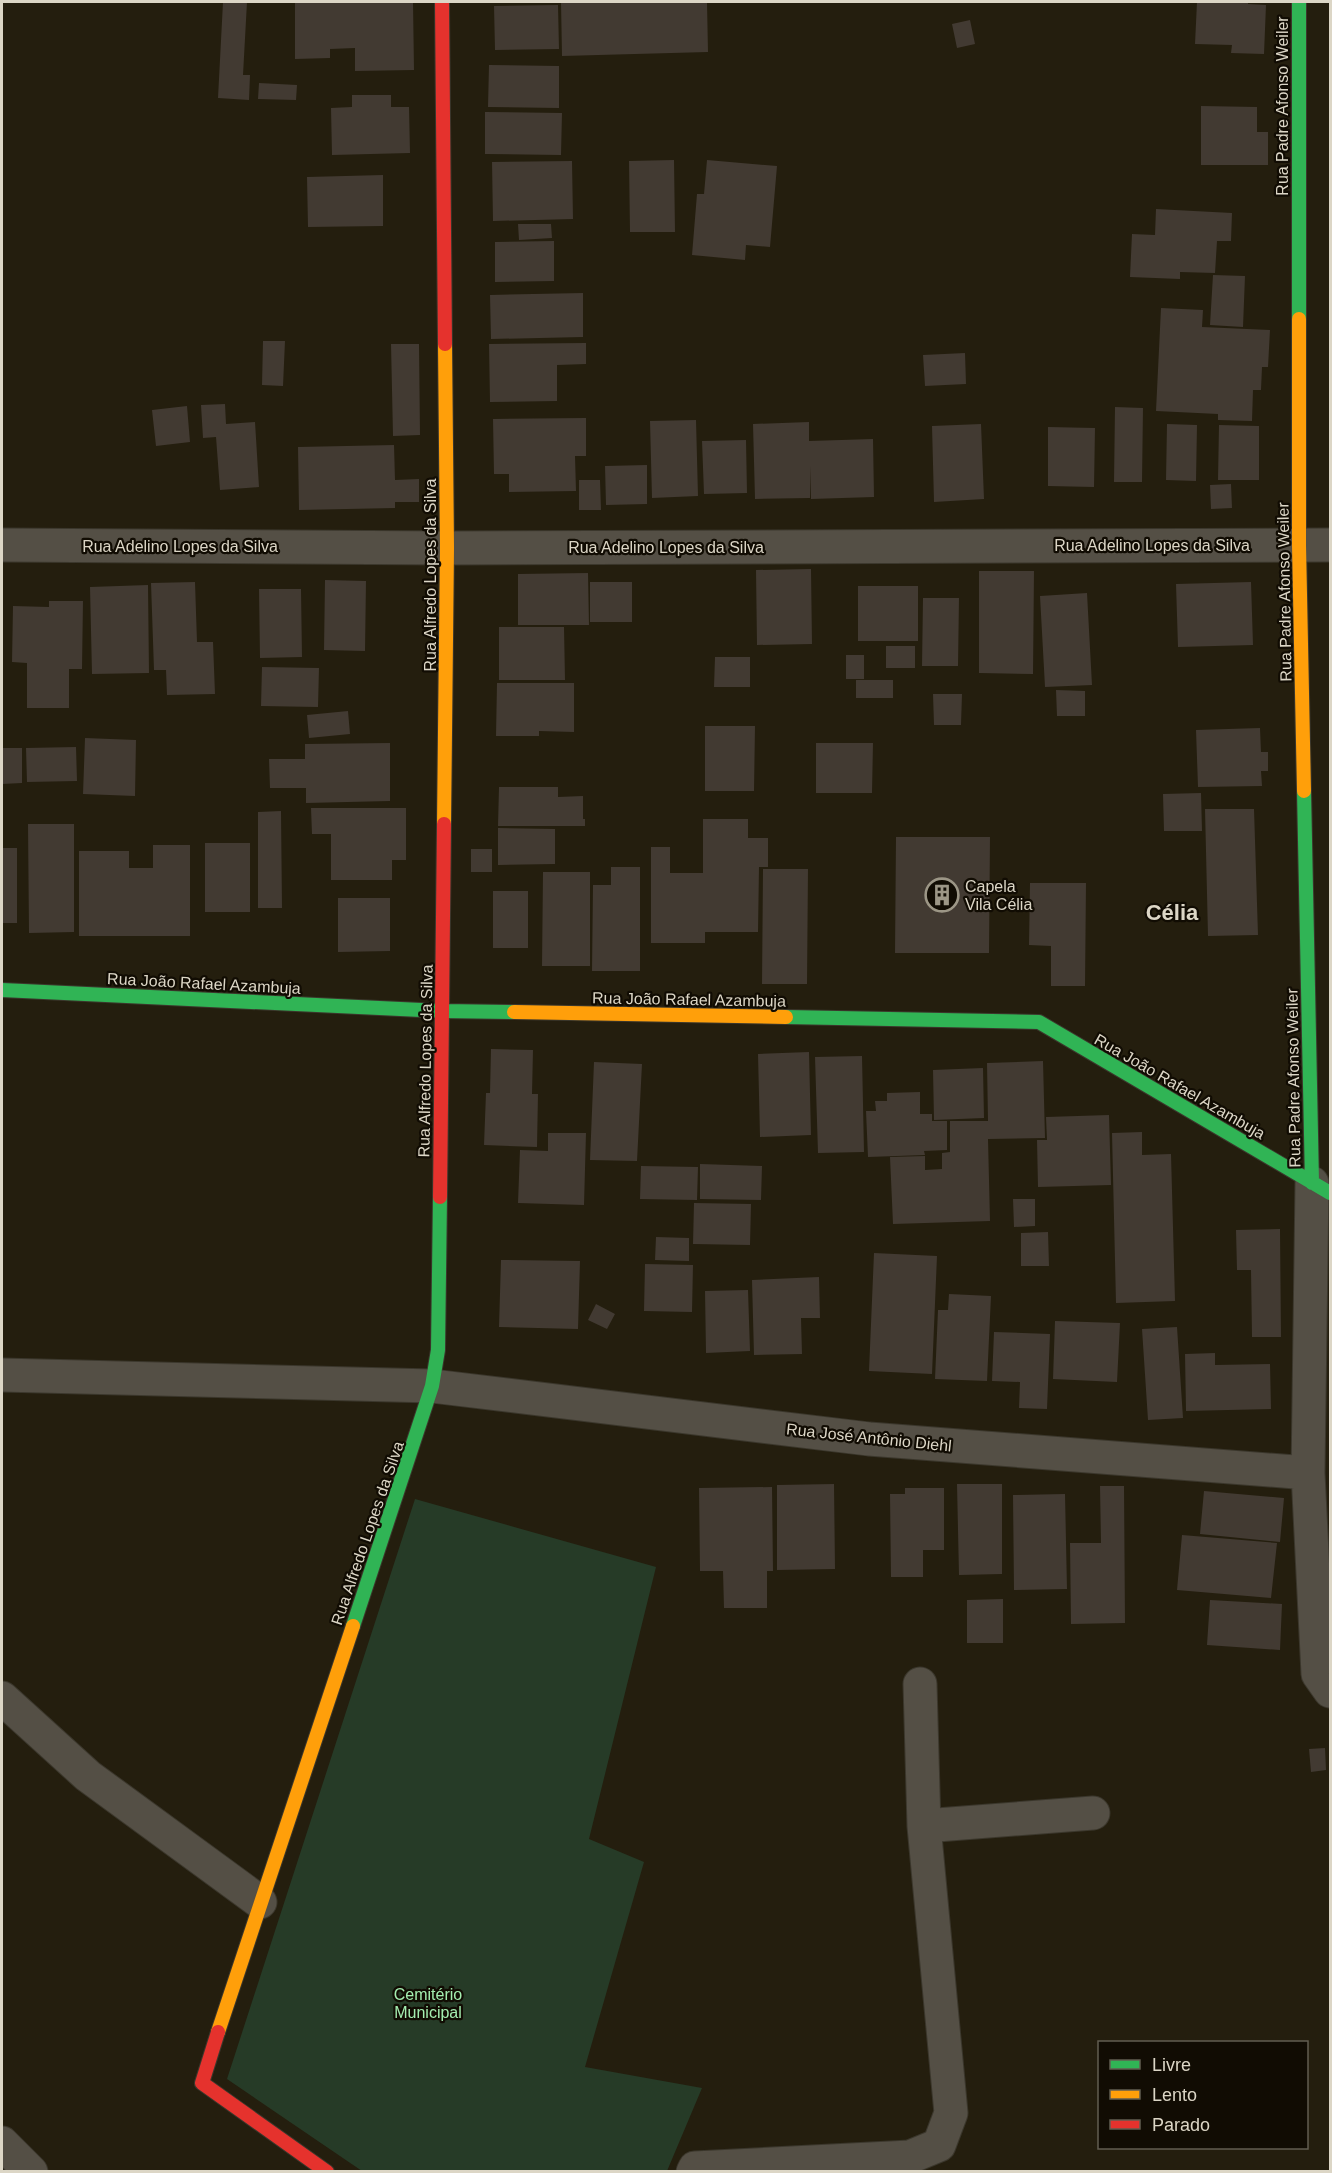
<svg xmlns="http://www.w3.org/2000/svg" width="1332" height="2173" font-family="Arial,sans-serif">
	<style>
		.green { fill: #263b27 }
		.building { fill: #423a32 }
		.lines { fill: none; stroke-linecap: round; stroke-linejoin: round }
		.street-casing { stroke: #3b372c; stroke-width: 35 }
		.fast-casing { stroke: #3b372c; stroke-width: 16 }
		.slow-casing { stroke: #3b372c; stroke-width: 16 }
		.jam-casing { stroke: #3b372c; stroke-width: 16 }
		.street { stroke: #544f45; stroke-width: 33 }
		.fast { stroke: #30b455; stroke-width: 14 }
		.slow { stroke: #ff9f0a; stroke-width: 14 }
		.jam { stroke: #e5322d; stroke-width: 14 }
		.labels { text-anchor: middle; stroke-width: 4.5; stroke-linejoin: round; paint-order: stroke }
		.street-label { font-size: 16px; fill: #dcd6c6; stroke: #110c03 }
		.poi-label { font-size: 16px; fill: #dcd6c6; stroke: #110c03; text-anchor: start }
		.park-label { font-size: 16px; fill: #a4eeb0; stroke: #110c03 }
		.district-label { font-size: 22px; font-weight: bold; fill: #dcd6c6; stroke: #110c03 }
	</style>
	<rect width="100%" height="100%" fill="#241e0e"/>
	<!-- green -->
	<path class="green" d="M415,1499l241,68 -67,272 55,23 -59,205 117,21 -35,83h-305l-135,-92z"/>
	<!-- building -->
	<path class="building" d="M223,2h24l-4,73h7l-1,25 -31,-2z
		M295,2h118l1,68 -59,1v-23l-25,1v9l-35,1z
		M561,2h146l1,50 -146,4z
		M1197,2h51v2l18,1 -2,49 -33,-1 1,-8 -37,-1z
		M558,5l1,44 -64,1 -1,-44z
		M970,20l5,24 -18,4 -5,-24z
		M489,65l70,1v42l-71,-1z
		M259,83l38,2 -1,15 -38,-1z
		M352,95h39v12h18l1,46 -78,2 -1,-47 21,-1z
		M1201,106l56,1v25h11v33h-67z
		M485,112l77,1 -1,42 -76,-1z
		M674,160l1,72h-45l-1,-71z
		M707,160l70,6 -7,81 -24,-2 -1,15 -53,-5 5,-61h7z
		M572,161l1,58 -80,2 -1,-59z
		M383,175v51l-75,1 -1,-50z
		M1156,209l76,4 -1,28h-14l-2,32 -35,-1v7l-50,-2 2,-43 23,1z
		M518,224h33l1,14 -33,2z
		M554,241v40l-59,1v-40z
		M1213,275l32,1 -2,51 -33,-2z
		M583,293v44l-92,2 -1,-44z
		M1161,308l42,2 -1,17 68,3 -2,37h-6l-1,23h-8l-1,31 -34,-1v-6l-62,-3z
		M263,341h22l-2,45 -21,-1z
		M586,343v21l-29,1v36l-67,1 -1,-58z
		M391,344h28l1,91 -27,1z
		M965,353l1,31 -41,2 -2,-31z
		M225,404l1,20 29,-2 4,65 -39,3 -4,-53 -13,1 -2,-33z
		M187,406l3,36 -34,4 -4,-36z
		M1115,407l28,1 -1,74h-28z
		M586,418v38h-11l1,35 -67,1v-18h-15l-1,-55z
		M696,420l2,76 -46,2 -2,-77z
		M809,422v19l64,-2 1,58 -63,2 -1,-33v32l-55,1 -2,-75z
		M981,424l3,75 -50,3 -2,-76z
		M1167,424l30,1 -1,56 -30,-1z
		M1219,425l40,1v54h-41z
		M1048,427l47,1 -1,59 -46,-1z
		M746,440l1,53 -43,1 -2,-53z
		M394,445l1,35 24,-1v23h-24v6l-96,2 -1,-63z
		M647,465v39l-41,1 -1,-39z
		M579,480h21l1,30h-22z
		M1231,484l1,24 -21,1 -1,-24z
		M811,569l1,75 -55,1 -1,-75z
		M979,571h55l-1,103 -54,-1z
		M588,573l1,52h-71v-51z
		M325,580l41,1 -1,70 -41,-1z
		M195,582l2,60h16l2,52 -48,1 -1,-25h-12l-3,-87z
		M590,582h42v40h-42z
		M1251,582l2,63 -75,2 -2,-63z
		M148,585l1,88 -57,1 -2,-87z
		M858,586h60v55h-60z
		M259,589h42l1,68 -42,1z
		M1087,593l5,92 -47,2 -5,-91z
		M923,598h36l-1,68h-36z
		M49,601h34l-1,68h-13v39h-42v-45l-15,-1 1,-56 36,1z
		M499,627h65l1,53h-66z
		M886,646h29v22h-29z
		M846,655h18v24h-18z
		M715,657h35v30h-36z
		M262,667l57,1 -1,39 -57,-1z
		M856,680h37v18h-37z
		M497,683h77v49l-35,-1v5h-43z
		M1056,690l29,1v25h-28z
		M933,694h29l-1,31h-27z
		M348,711l2,23 -41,4 -2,-23z
		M705,726h50l-1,65h-49z
		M1260,728l1,24h7v19h-7l1,15 -64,1 -2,-57z
		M85,738l51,2 -1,56 -52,-2z
		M390,743v58l-84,2v-15h-36l-1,-29h36v-15z
		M816,743h57l-1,50h-56z
		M76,747l1,34 -50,1 -1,-34z
		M2,748h20v35l-20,1z
		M499,787h59v10l25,-1v23h2v7h-87z
		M1201,793l1,38h-38l-1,-37z
		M311,808h95v52h-14v20h-61v-46h-19z
		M1205,809h49l4,126 -50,1z
		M281,811l1,97h-24v-96z
		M703,819h45v19h20v29h-9l-1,65h-53v11h-54v-96h19v26h33z
		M28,824h46v108l-45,1z
		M498,828l57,1v35l-57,1z
		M896,837h94l-1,116h-94z
		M205,843h45v69h-45z
		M153,845h37v91h-111v-85h50v17h24z
		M2,848h15v75h-15z
		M471,849h21v23h-21z
		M611,867h29v104h-48l1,-86h18z
		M763,869h45l-1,115h-45z
		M543,872h47v94h-48z
		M1030,883h56l-1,103h-34v-40l-22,-1z
		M493,891h35v57h-35z
		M338,898h52v53l-52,1z
		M491,1049l42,1 -1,44h6l-1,53 -53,-2 2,-52h4z
		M809,1052l2,83 -51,2 -2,-83z
		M862,1056l2,96 -46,1 -3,-96z
		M1043,1061l2,77 -57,1 2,82 -97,3 -3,-67 35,-1v14l17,-1v-16l8,-1v-31h38l-1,-58z
		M594,1062l48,2 -5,97 -47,-1z
		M983,1068l1,50 -50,2 -1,-50z
		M920,1092v22h12v7h15v29l-23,1 1,4 -57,2 -2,-46h10l-1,-10h12v-8z
		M1109,1115l2,70 -73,2 -1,-47h10l-1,-23z
		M1142,1132v23l29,-1 4,147 -59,2 -4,-170z
		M548,1133h38l-2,72 -66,-2 2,-53 28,1z
		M700,1164l62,2 -1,34 -61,-1z
		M641,1166l57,1 -1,33 -57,-1z
		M1013,1199h22v27l-21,1z
		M694,1203l57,1 -1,41 -57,-1z
		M1280,1229l1,108h-29l-1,-67h-14l-1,-40z
		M1048,1232l1,34h-28v-33z
		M656,1237l33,1v23l-34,-1z
		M874,1253l63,3 -5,118 -63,-3z
		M501,1260l79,1 -2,68 -79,-2z
		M645,1264l48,1 -1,47 -48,-1z
		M819,1277l1,41h-19l1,36 -48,1 -2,-75z
		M748,1290l2,61 -44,2 -1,-62z
		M949,1294l42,2 -4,85 -52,-2 3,-69h10z
		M596,1304l19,10 -8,15 -19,-9z
		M1055,1321l65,2 -3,59 -64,-3z
		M1177,1327l6,91 -35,2 -6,-91z
		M994,1332l56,2 -3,75 -28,-1 1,-26 -28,-1z
		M1215,1353v12l55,-1 1,45 -85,2 -1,-57z
		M834,1484l1,85 -58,1v-85z
		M957,1484h45v90l-43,1z
		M1100,1486h24l1,137 -54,1 -1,-81h31z
		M772,1487l1,84h-6v37h-43l-1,-37h-23l-1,-83z
		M905,1488h39v62h-21v27h-32l-1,-83h15z
		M1204,1491l80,7 -4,44 -80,-8z
		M1065,1494l2,95 -53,1 -1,-95z
		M1182,1535l95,8 -6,55 -94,-8z
		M1003,1599v44h-36v-43z
		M1210,1600l72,4 -2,46 -73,-5z
		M1325,1748l1,22 -15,2 -2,-23z"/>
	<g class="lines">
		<!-- street casing -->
		<g class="street-casing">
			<path id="street" d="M2,545l445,3 883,-3
				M1312,1183l-4,290 10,201 12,17
				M2,1375l430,11 437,53 439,34
				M2,1698l86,78 172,126
				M924,1826l169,-13
				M2,2143l29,29
				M693,2172l2,-4 215,-11 29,-12 12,-32 -27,-287 -4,-142"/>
		</g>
		<!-- fast casing -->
		<g class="fast-casing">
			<path id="fast" d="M1299,2v317
				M1304,791l8,392
				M2,990l440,21 72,1
				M786,1017l253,5 291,171
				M353,1626l79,-240 6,-36 2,-153"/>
		</g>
		<!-- slow casing -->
		<g class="slow-casing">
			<path id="slow" d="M1299,319v226l5,246
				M444,824l3,-276 -2,-204
				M514,1012l272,5
				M218,2032l135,-406"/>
		</g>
		<!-- jam casing -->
		<g class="jam-casing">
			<path id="jam" d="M442,2l3,342
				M440,1197l4,-373
				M218,2032l-16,51 125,89"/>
		</g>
		<!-- street -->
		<use href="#street" class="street"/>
		<!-- fast -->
		<use href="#fast" class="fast"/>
		<!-- slow -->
		<use href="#slow" class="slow"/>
		<!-- jam -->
		<use href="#jam" class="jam"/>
	</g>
	<!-- icons -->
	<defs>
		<g id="building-ring" transform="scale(1.725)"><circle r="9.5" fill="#110c03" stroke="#9c9686" stroke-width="1.5"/><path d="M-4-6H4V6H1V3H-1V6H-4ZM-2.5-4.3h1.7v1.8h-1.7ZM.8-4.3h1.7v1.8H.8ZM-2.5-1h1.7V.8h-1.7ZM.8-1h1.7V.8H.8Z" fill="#9c9686"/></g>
	</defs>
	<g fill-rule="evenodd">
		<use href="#building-ring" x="942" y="895"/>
	</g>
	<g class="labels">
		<!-- street labels -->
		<g class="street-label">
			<text transform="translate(1282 106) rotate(-90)" y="6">Rua Padre Afonso Weiler</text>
			<text x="1152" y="551">Rua Adelino Lopes da Silva</text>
			<text x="180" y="552">Rua Adelino Lopes da Silva</text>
			<text x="666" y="553">Rua Adelino Lopes da Silva</text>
			<text transform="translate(430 575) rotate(-90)" y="6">Rua Alfredo Lopes da Silva</text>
			<text transform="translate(1284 592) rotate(-91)" y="6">Rua Padre Afonso Weiler</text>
			<text transform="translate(204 983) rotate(3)" y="6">Rua João Rafael Azambuja</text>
			<text transform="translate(689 999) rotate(1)" y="6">Rua João Rafael Azambuja</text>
			<text transform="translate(425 1061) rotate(-89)" y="6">Rua Alfredo Lopes da Silva</text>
			<text transform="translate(1293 1078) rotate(-91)" y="6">Rua Padre Afonso Weiler</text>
			<text transform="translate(1180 1086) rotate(30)" y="6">Rua João Rafael Azambuja</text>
			<text transform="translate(869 1437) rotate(6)" y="6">Rua José Antônio Diehl</text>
			<text transform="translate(367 1533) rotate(-71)" y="6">Rua Alfredo Lopes da Silva</text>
		</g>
		<!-- poi labels -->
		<g class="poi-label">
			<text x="965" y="892">Capela<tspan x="965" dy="18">Vila Célia</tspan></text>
		</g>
		<!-- park labels -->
		<g class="park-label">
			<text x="428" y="2000">Cemitério<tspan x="428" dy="18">Municipal</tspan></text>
		</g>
		<!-- district labels -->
		<g class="district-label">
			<text x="1172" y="920">Célia</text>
		</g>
	</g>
	<!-- border -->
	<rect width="1332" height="2173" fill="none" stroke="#dcd6c6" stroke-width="6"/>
	<!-- legend -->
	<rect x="1098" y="2041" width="210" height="108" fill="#110c03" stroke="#625d51" stroke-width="1.5"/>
	<rect x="1110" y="2060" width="30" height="9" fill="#30b455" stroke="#625d51" stroke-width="1.5"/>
	<text x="1152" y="2071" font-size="18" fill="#dcd6c6">Livre</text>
	<rect x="1110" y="2090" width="30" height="9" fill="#ff9f0a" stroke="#625d51" stroke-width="1.5"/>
	<text x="1152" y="2101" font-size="18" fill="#dcd6c6">Lento</text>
	<rect x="1110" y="2120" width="30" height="9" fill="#e5322d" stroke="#625d51" stroke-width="1.5"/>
	<text x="1152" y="2131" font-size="18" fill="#dcd6c6">Parado</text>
</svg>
